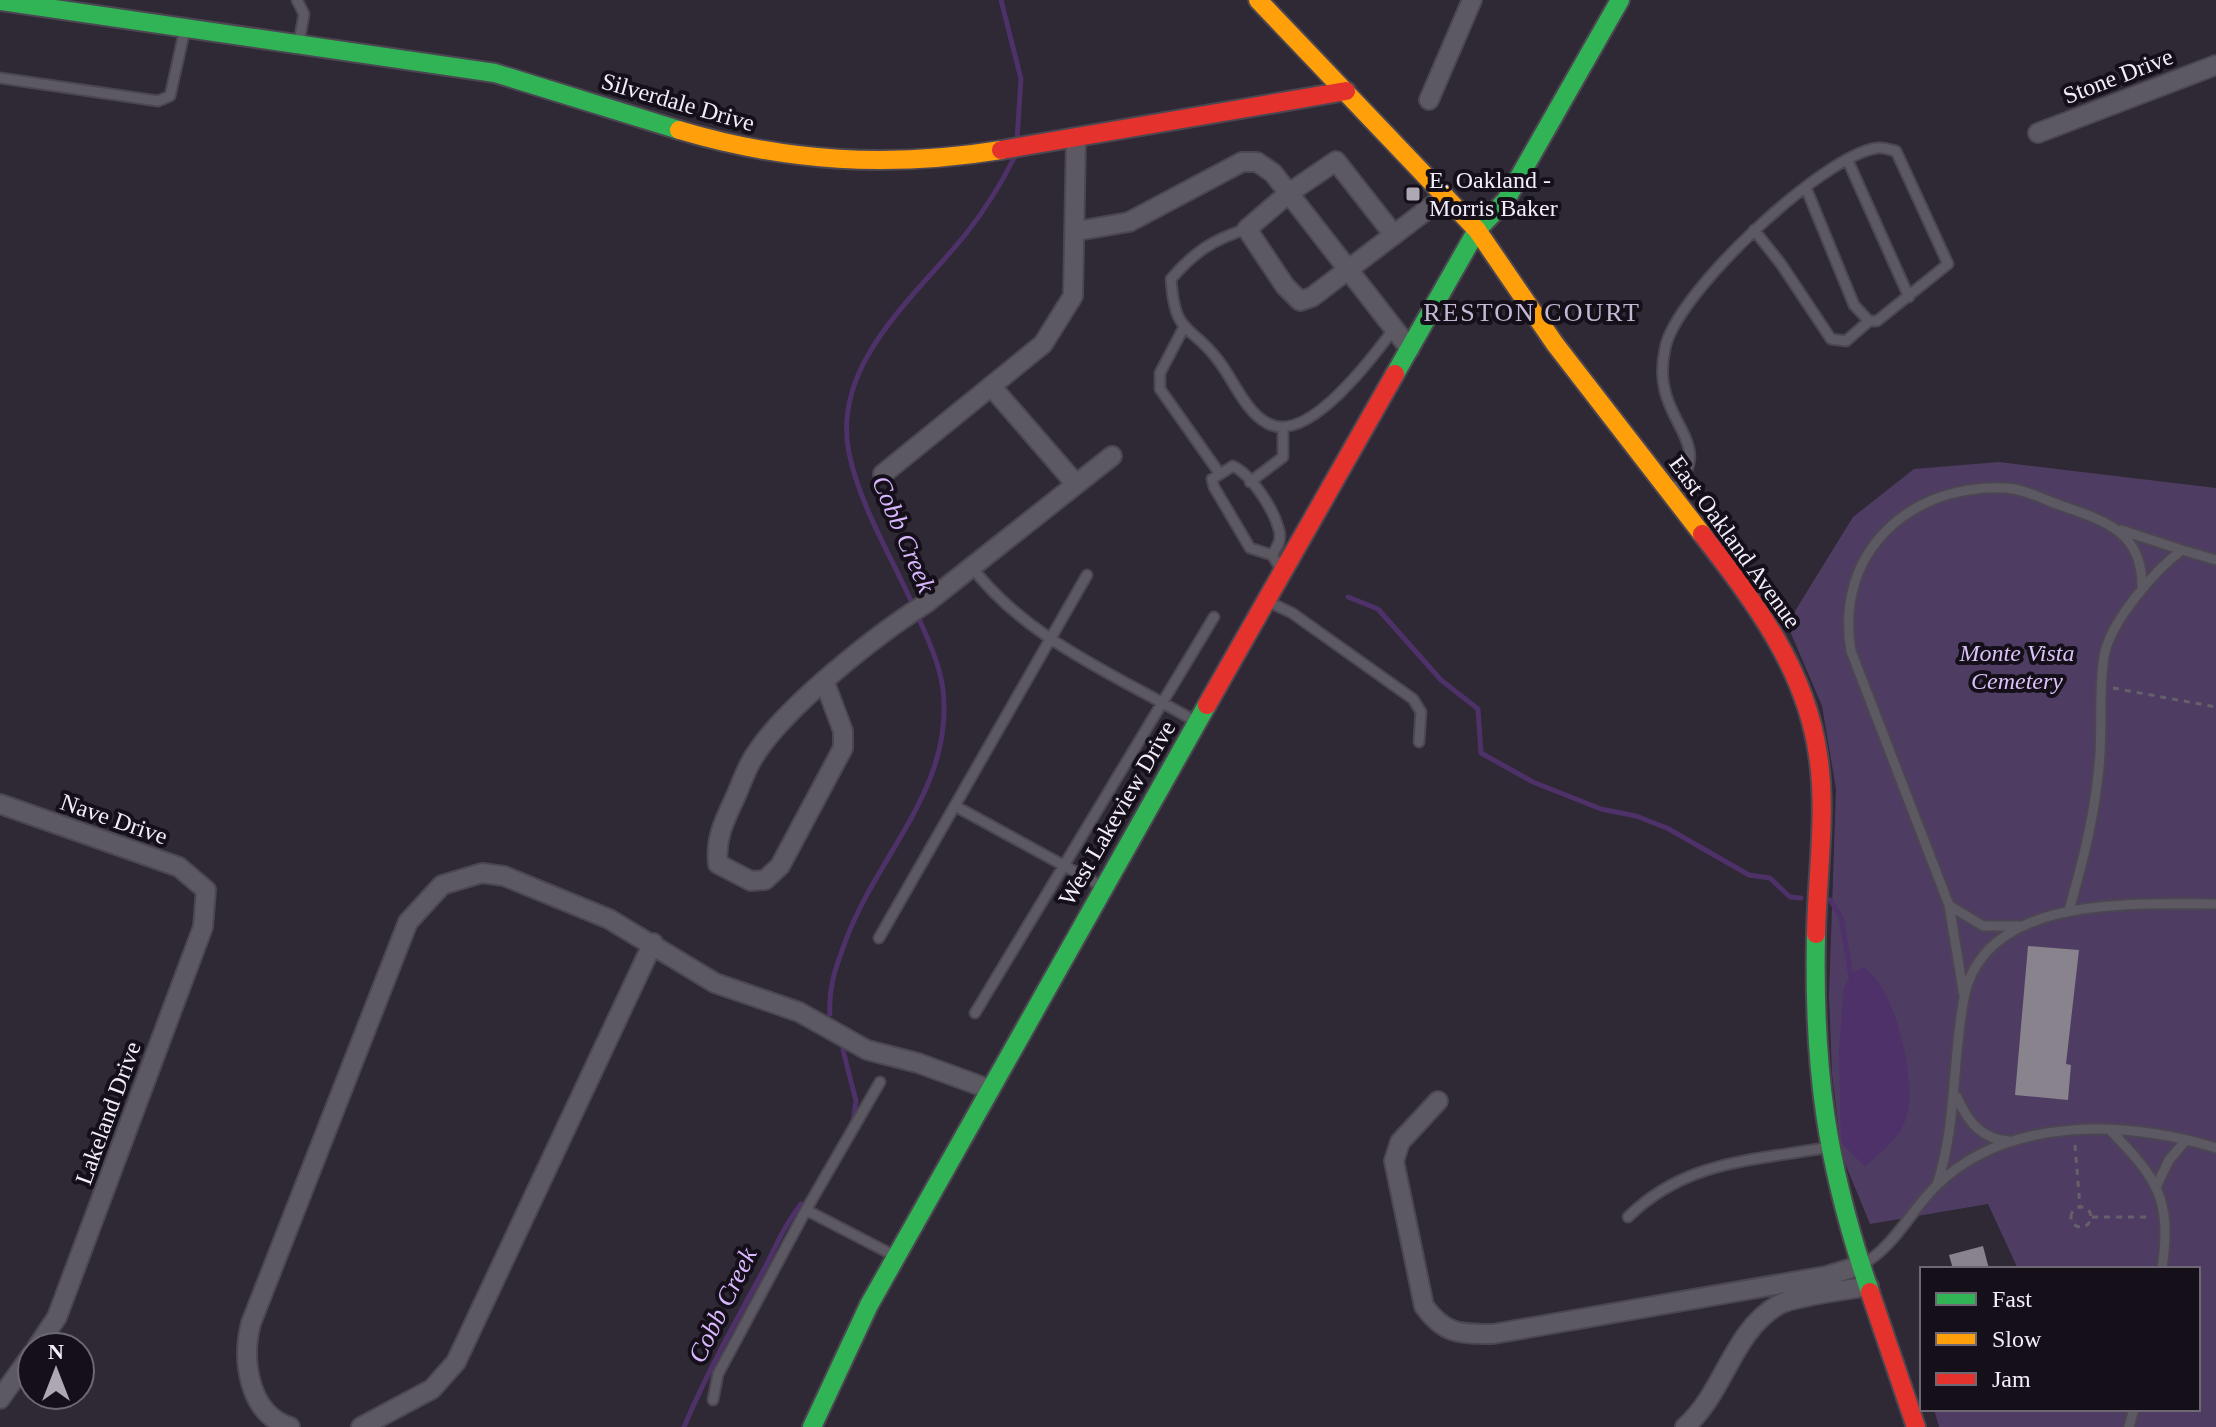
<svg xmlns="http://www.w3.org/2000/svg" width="2216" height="1427" font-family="'Times New Roman',serif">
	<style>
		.green { fill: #4f3c63 }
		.water { fill: #4d3168 }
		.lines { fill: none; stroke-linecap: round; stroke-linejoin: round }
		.stream { stroke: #4d3168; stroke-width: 5 }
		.building { fill: #88838d }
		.lane-casing { stroke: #4b4651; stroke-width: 13 }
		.street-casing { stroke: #4b4651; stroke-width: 22 }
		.fast-casing { stroke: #4b4651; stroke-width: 22 }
		.slow-casing { stroke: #4b4651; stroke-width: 22 }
		.jam-casing { stroke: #4b4651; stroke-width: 22 }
		.path { stroke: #65616a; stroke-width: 3; stroke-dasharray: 6 6; stroke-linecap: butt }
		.lane { stroke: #5d5962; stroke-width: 9 }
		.street { stroke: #5d5962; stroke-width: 18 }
		.fast { stroke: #30b455; stroke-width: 18 }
		.slow { stroke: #ff9f0a; stroke-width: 18 }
		.jam { stroke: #e5322d; stroke-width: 18 }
		.poi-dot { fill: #aea8b5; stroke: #140f19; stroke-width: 3 }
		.labels { text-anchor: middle; stroke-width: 8; stroke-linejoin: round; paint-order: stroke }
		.street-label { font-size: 24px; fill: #f3edfb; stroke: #140f19 }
		.poi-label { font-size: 24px; fill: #f3edfb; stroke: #140f19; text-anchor: start }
		.park-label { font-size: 24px; font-style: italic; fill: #dac1f7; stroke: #140f19 }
		.neighbourhood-label { font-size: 26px; letter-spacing: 2px; fill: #c5b8d4; stroke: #140f19 }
		.water-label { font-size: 26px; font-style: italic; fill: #d9b7ff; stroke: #140f19 }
	</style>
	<rect width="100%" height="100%" fill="#2e2934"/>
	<!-- green -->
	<path class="green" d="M1999,462l217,26v939h-277l-5,-18h264v-140h-180l-30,-65 -118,20 -28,-68 -10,-82 -3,-79 7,-206 -14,-83 -35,-82 66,-107 61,-48z"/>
	<!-- water -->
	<path class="water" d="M1863,967c33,20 53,112 44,148 -5,21 -26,38 -42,51l-24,-23 -2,-93 5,-63 9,-15z"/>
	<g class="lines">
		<!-- stream -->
		<path class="stream" d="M1001,0l20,79 -4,61
			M1348,597l30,12 63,71 37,29 3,44 52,29 68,27 35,7 31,12 82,47 21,3 20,19 11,1
			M913,605c-22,-49 -53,-99 -64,-152 -18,-89 66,-156 116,-218 20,-25 35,-49 49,-77
			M1830,900l11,17 10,60
			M830,1014c-2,-29 7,-50 17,-77 33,-85 107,-151 96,-247 -3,-26 -16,-52 -26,-76
			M843,1050l13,51 -3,21
			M684,1427c23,-54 50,-103 78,-154 13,-24 21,-46 39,-69"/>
	</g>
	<!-- building -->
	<path class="building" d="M2028,946l51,4 -13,114 5,1 -3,35 -53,-5z
		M1983,1246l6,23h-36l-4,-14z"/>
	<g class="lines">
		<!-- lane casing -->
		<g class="lane-casing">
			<path id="lane" d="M297,0l7,14 -5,28
				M0,78l158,23 12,-5 15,-67
				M1848,161l61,136
				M1247,229c-33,10 -53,23 -76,50 4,58 19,44 47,81 15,19 27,51 49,63 40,23 106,-66 126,-93
				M1754,230l27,34 50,75 15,2 23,-20
				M1183,329l-23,44v16l60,85
				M1250,482l33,-25v-29
				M1673,490c38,-38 1,-60 -8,-99 -4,-15 -3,-28 0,-42 9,-54 158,-194 212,-201 6,-1 13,2 19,3l52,113 -71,57h-8l-15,-16 -48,-117
				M2121,530l61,20
				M1272,555l-22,-7 -36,-61 -2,-8 21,-13c19,9 41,44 46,64 3,10 -2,17 -7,25l9,14
				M971,566c55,73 145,109 222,154
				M1269,602l23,11 121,86 8,13 -2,30
				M955,806l148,81
				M1952,907l31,19h36
				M2069,910c14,-49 25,-92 30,-143 4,-37 -1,-73 5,-110 5,-34 51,-87 78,-107l34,10
				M879,938l208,-363
				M1964,996l-15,-91 -98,-254c-17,-98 59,-168 155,-163 19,1 41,13 59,19 44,15 77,27 77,79
				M975,1013l239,-396
				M1957,1097c10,24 25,43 52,44
				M2109,1129c49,50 63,70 53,140
				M1937,1185c20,-62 15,-124 27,-187 20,-105 173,-94 252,-94
				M2157,1185l12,-25 17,-20
				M806,1210l74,-128
				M1628,1217c57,-56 122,-56 196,-69
				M1862,1265c34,-20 48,-54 75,-80 72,-70 191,-64 279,-37
				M713,1400l5,-26 88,-164 87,45
				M2129,1427l5,-18"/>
		</g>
		<!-- street casing -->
		<g class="street-casing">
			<path id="street" d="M1429,100l43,-100
				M2038,133l178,-68
				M1077,231l52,-9 113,-60h15l16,11 137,176
				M1394,235l-58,-74 -47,32 -42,36 38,57 15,15 12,-4 133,-101
				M991,386l84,97
				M883,474l160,-130 30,-48 3,-158
				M825,683l18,48v17l-63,118 -15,14 -14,1 -33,-17c-3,-24 6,-43 16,-64 7,-15 12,-32 21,-45 30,-48 121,-120 170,-151l187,-148
				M0,804l179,63 27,23 -3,37 -146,390 -20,30
				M1438,1101l-38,41 -6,19 30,145c20,28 35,28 69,28l333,-58 36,-11
				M0,1399l32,-45
				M290,1427c-43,-14 -48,-69 -39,-104l157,-401 34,-37 40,-12 22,3 105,43 106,64 84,29 68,38 51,13 71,26
				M361,1427l71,-38 24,-27 197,-419
				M1685,1427c39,-34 47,-95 93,-122 16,-9 69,-15 91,-19"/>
		</g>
		<!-- fast casing -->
		<g class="fast-casing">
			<path id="fast" d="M0,1l495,72 184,57
				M1395,374l82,-144 29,-30 114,-200
				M1816,934c-3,134 10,230 54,358
				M812,1427l57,-122 338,-600"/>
		</g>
		<!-- slow casing -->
		<g class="slow-casing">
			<path id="slow" d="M1258,0l219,230 78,114 147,190
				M679,130c107,32 211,38 322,20"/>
		</g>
		<!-- jam casing -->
		<g class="jam-casing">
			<path id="jam" d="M1001,150l345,-59
				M1702,534c52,67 104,135 116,221 9,55 -1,123 -2,179
				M1207,705l188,-331
				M1870,1292l46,135"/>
		</g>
		<!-- path -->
		<path class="path" d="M2113,688l103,19
			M2075,1145l5,62
			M2071 1217a10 10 0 1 1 20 0a10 10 0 1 1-20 0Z
			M2092,1217h60"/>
		<!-- lane -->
		<use href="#lane" class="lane"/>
		<!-- street -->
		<use href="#street" class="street"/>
		<!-- fast -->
		<use href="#fast" class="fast"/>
		<!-- slow -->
		<use href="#slow" class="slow"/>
		<!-- jam -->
		<use href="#jam" class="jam"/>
	</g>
	<!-- markers -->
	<rect class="poi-dot" x="1405" y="186" width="16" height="16" rx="4"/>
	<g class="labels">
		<!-- street labels -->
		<g class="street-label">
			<text transform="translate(2118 76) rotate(-21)" y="8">Stone Drive</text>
			<text transform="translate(678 102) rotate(16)" y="8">Silverdale Drive</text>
			<text transform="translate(1735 542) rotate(54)" y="8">East Oakland Avenue</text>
			<text transform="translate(1117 813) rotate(-60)" y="8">West Lakeview Drive</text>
			<text transform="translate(114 819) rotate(19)" y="8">Nave Drive</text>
			<text transform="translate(108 1113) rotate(-70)" y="8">Lakeland Drive</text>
		</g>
		<!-- poi labels -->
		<g class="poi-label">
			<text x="1429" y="188">E. Oakland -<tspan x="1429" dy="28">Morris Baker</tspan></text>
		</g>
		<!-- park labels -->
		<g class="park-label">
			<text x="2017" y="661">Monte Vista<tspan x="2017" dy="28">Cemetery</tspan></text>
		</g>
		<!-- neighbourhood labels -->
		<g class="neighbourhood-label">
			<text x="1532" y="321">RESTON COURT</text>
		</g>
		<!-- water labels -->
		<g class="water-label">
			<text transform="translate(904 534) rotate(67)" y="9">Cobb Creek</text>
			<text transform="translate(722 1305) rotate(-64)" y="9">Cobb Creek</text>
		</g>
	</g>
	<!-- legend -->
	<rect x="1920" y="1267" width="280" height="144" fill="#140f19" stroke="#6d6873" stroke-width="2"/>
	<rect x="1936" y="1293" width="40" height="12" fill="#30b455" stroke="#6d6873" stroke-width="2"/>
	<text x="1992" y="1307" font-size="24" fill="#f3edfb">Fast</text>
	<rect x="1936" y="1333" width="40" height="12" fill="#ff9f0a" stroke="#6d6873" stroke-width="2"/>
	<text x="1992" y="1347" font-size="24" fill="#f3edfb">Slow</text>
	<rect x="1936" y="1373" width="40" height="12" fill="#e5322d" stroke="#6d6873" stroke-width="2"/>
	<text x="1992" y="1387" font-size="24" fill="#f3edfb">Jam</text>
	<!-- north arrow -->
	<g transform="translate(56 1371)"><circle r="38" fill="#140f19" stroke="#6d6873" stroke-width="2"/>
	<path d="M0-6L14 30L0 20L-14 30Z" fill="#aea8b5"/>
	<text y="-12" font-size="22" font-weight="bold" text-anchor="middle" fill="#f3edfb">N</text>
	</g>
</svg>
